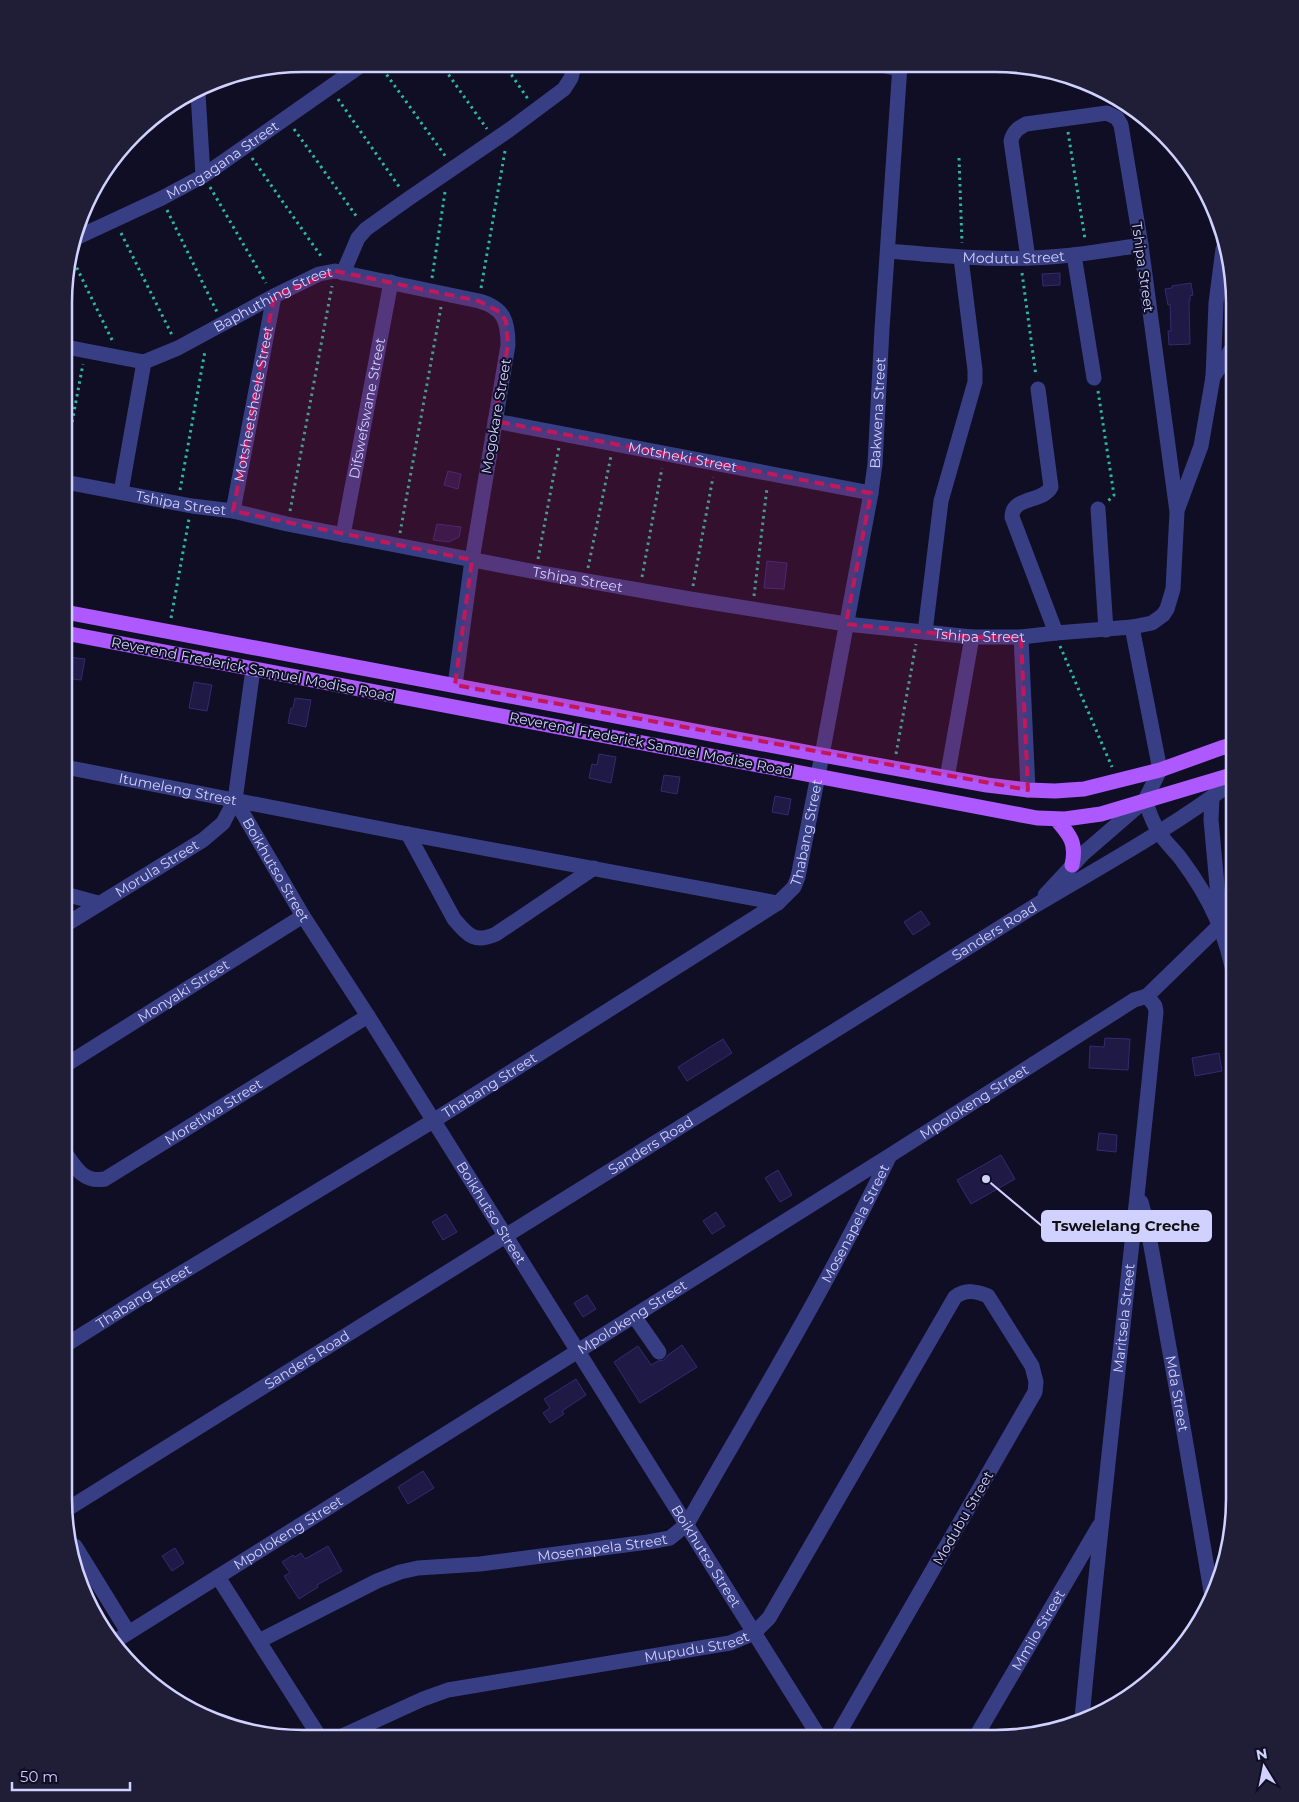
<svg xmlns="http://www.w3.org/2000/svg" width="1299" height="1802" font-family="Montserrat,sans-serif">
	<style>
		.building { fill: #1e1a45; stroke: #322b71 }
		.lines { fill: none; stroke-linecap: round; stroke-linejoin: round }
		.path { stroke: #2db79f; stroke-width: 3; stroke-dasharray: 2.5 4; stroke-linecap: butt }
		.minor { stroke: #383e84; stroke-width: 15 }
		.major { stroke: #ae58ff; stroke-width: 15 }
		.marked { fill: #c2185b; fill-opacity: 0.2; stroke: #c2185b; stroke-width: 4; stroke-dasharray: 10 6; stroke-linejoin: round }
		.labels { text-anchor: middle; stroke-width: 4; stroke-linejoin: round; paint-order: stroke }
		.street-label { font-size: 14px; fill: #d1d1ff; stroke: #0f0e24 }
		.rim { fill: none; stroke: #d1d1ff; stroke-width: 2.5 }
		.leader { fill: none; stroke: #d1d1ff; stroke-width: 2 }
		.callout-dot { fill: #d1d1ff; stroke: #0f0e24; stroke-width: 2 }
		.callout { fill: #d1d1ff; stroke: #d1d1ff; stroke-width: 2 }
		.callout-label { font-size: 15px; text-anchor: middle; font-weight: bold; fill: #111 }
	</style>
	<rect width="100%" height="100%" fill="#0f0e24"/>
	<!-- building -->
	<path class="building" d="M1060,273v12l-17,1 -1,-12z
		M1191,283l2,12 -3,1v5h-1l1,43 -21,1 -1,-14h3l-1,-27 -2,1 -3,-16 7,-1v-2z
		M448,471l13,3 -3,15 -14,-4z
		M437,524l24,3 -2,10 -10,5 -16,-2z
		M767,561l20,2 -3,26 -20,-1z
		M69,657l16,2 -4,21 -16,-2z
		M194,682l18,3 -5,26 -18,-3z
		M295,698l16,2 -5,27 -18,-4 3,-15h2z
		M599,754l17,3 -5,26 -22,-5 3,-14 5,1z
		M664,775l16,2 -3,17 -16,-3z
		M775,796l16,3 -3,16 -16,-3z
		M921,911l9,13 -17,11 -9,-13z
		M1105,1038l25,1 -2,31 -39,-2 1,-22 14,1z
		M723,1039l9,14 -45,28 -9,-14z
		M1219,1053l3,18 -27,5 -3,-18z
		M1099,1133l18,2 -1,17 -19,-2z
		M1001,1155l14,24 -44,25 -14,-24z
		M778,1170l14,25 -12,7 -15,-24z
		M716,1212l9,14 -13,8 -9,-13z
		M446,1214l11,18 -14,8 -11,-18z
		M587,1295l9,14 -13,8 -9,-14z
		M682,1345l15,22 -57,36 -26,-41 24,-16 13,19 7,-4 6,-1 4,-5z
		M576,1379l10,16 -24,16 2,3 -14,9 -7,-10 7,-5 -6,-9z
		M423,1471l11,17 -26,16 -10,-17z
		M328,1546l14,25 -25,14 1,2 -19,12 -15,-23 6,-3 -8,-11 11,-7 2,2 6,-4 4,6z
		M175,1548l9,15 -12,8 -10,-15z"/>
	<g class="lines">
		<!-- path -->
		<path class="path" d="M379,64l67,93
			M441,64l46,65
			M504,64l24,35
			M338,99l62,89
			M294,129l63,88
			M1068,132l17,107
			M252,158l71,101
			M959,158l3,85
			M210,187l56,96
			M167,210l50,102
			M121,233l51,102
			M71,256l42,86
			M1022,273l14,103
			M432,278l13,-86
			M481,288l24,-137
			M1098,391l16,104 -6,6
			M66,454l17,-90
			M180,490l25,-139
			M290,511l42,-225
			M400,533l41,-226
			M538,559l21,-112
			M588,568l23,-112
			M642,577l20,-109
			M693,586l20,-109
			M754,596l13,-108
			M171,618l18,-99
			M1060,646l52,121
			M896,754l20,-110"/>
		<!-- minor -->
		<g class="minor">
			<path d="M881,65l18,4"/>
			<path d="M198,93l5,83"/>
			<path id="s1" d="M78,237l84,-39 41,-22 160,-112"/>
			<path id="s2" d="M888,251c47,4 94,9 142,7 37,-1 74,-7 111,-13"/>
			<path d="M1074,255l20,123"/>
			<path d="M343,273l15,-35 8,-9 42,-30 101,-69 55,-41 7,-11 3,-13"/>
			<path d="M66,347l78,15"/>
			<path id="s3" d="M144,362l34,-14 96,-52 45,-22 16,-3 144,30c25,7 29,20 29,44l-36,215 -17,125"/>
			<path d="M1213,377l3,-74 7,-54"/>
			<path d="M1038,389l13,98c-8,16 -39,9 -39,30l44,116"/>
			<path id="s4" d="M495,421l376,72"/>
			<path id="s5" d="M65,482l127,24 41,5 54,13 249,48 154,27 156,25 126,13h49l35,-4 76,-6 20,-4 11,-8 4,-6 6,-20 4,-77 -36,-267 -20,-120 -4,-7 -10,-5 -81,11c-8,4 -13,8 -15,17l17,117"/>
			<path d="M121,492l23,-130"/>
			<path d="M1178,508l23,-62 12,-69 22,-33"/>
			<path d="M1098,509l8,121"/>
			<path id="s6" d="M233,511l41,-215"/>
			<path id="s7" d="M343,535l48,-253"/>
			<path d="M1132,627l28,143 -15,30c4,11 7,22 14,32 6,10 15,18 22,27 29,39 46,75 54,123"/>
			<path d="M925,632l16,-131 34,-119v-12l-14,-112"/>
			<path d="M1021,637l7,153"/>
			<path id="s8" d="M65,767l343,67 370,69"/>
			<path d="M947,778l25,-141"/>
			<path d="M1212,797l-1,23 9,98"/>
			<path id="s9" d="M235,800l68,116 65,100 452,722"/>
			<path d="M408,834l46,85c14,16 20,25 42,15l98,-66"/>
			<path d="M65,894l33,9"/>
			<path d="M1045,895l39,-42 60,-52"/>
			<path id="s10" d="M65,925l138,-85 20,-17 12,-23 18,-131"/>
			<path d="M1147,996l73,-71"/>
			<path id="s11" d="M64,1066l239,-150"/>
			<path id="s12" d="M64,1151c11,16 19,32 41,28l263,-163"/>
			<path id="s13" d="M1141,1202l6,22 32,179 33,194"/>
			<path d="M634,1316l25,36"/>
			<path id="s14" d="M64,1346l86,-54 283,-171 345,-218 16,-16 4,-10 24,-122 49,-262 4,-29 7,-135 18,-264"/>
			<path id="s15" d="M66,1510l967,-603c69,-41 139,-79 202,-127"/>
			<path d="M75,1546l53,86"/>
			<path d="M218,1577l101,159"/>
			<path id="s16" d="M117,1640l772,-484 245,-156 13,-4"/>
			<path id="s17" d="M259,1641l118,-60 23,-9 18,-4 62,-4 168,-22 22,-4 17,-14c69,-121 142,-241 202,-367"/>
			<path id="s18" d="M1082,1718c22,-235 51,-470 74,-706l-1,-6 -8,-10"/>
			<path id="s19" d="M342,1736l81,-37 25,-9 282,-47 24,-10 15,-15 186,-321c11,-8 21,-6 33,-1l44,70 4,16 -1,10 -199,346"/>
			<path id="s20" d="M975,1738l124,-212"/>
		</g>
		<!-- major -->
		<path class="major" d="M65,612l757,143 165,30 41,5 27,1 29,-2 76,-19 61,-22 14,-4
			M65,633l972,185 28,1 36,-5 134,-40
			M1056,819c14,16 21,24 16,46"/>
	</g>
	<!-- marked area -->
	<path class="marked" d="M335,271l144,30 21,11 6,9 2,24 -13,76 376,72 -25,131 126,13h49l7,153 -573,-105 17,-125 -239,-49 41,-215z"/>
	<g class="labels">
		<!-- street labels -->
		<g class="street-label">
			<text dy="5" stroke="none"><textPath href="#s1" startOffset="164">Mongagana Street</textPath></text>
			<text dy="5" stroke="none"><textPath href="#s2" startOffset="126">Modutu Street</textPath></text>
			<text transform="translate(1143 267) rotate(82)" y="5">Tshipa Street</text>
			<text dy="5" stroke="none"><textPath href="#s3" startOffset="144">Baphuthing Street</textPath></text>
			<text dy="5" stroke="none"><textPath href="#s6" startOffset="109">Motsheetsheele Street</textPath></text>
			<text dy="5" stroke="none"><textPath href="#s7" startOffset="129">Difswefswane Street</textPath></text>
			<text dy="5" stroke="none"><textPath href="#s14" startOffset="1345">Bakwena Street</textPath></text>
			<text transform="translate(496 416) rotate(-80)" y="5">Mogokare Street</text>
			<text dy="5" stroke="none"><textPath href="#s4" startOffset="191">Motsheki Street</textPath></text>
			<text dy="5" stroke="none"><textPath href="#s5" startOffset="118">Tshipa Street</textPath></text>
			<text dy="5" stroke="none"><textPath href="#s5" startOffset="522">Tshipa Street</textPath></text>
			<text dy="5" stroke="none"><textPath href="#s5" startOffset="928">Tshipa Street</textPath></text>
			<text transform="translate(253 669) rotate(11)" y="5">Reverend Frederick Samuel Modise Road</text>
			<text transform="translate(651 744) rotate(11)" y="5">Reverend Frederick Samuel Modise Road</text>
			<text dy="5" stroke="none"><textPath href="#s8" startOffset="115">Itumeleng Street</textPath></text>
			<text dy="5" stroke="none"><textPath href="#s14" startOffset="919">Thabang Street</textPath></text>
			<text dy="5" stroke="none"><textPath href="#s10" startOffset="108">Morula Street</textPath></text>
			<text dy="5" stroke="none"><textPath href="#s9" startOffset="81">Boikhutso Street</textPath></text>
			<text dy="5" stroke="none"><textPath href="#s15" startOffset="1094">Sanders Road</textPath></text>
			<text dy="5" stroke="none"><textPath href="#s11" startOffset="141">Monyaki Street</textPath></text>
			<text dy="5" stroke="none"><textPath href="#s14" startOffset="499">Thabang Street</textPath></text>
			<text dy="5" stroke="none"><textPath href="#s16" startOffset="1012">Mpolokeng Street</textPath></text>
			<text dy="5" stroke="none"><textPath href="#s12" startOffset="181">Moretlwa Street</textPath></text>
			<text dy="5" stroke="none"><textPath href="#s15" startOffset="689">Sanders Road</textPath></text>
			<text dy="5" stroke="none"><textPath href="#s9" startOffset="486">Boikhutso Street</textPath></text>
			<text dy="5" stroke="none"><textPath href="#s17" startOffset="796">Mosenapela Street</textPath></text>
			<text dy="5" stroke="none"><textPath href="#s14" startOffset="94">Thabang Street</textPath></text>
			<text dy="5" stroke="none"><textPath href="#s18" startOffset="402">Maritsela Street</textPath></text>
			<text dy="5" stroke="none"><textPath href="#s16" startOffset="608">Mpolokeng Street</textPath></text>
			<text dy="5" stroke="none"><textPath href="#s15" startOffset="284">Sanders Road</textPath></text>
			<text dy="5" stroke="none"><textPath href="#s13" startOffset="195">Mda Street</textPath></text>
			<text transform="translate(963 1518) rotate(-60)" y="5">Modubu Street</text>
			<text dy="5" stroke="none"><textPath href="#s16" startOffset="202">Mpolokeng Street</textPath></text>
			<text dy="5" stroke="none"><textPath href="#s17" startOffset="361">Mosenapela Street</textPath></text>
			<text dy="5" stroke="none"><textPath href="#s9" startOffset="891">Boikhutso Street</textPath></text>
			<text dy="5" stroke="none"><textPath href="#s20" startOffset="125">Mmilo Street</textPath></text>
			<text dy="5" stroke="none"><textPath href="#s19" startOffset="368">Mupudu Street</textPath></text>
		</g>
	</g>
	<!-- crop -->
	<path d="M0 0H1299V1802H0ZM303 72H995A231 231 0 0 1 1226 303V1499A231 231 0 0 1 995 1730H303A231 231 0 0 1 72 1499V303A231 231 0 0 1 303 72Z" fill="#1f1e36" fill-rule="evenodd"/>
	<path class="rim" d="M303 72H995A231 231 0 0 1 1226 303V1499A231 231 0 0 1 995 1730H303A231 231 0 0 1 72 1499V303A231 231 0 0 1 303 72Z"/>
	<!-- callouts -->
	<path class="leader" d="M986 1179L1042 1226"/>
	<circle class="callout-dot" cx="986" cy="1179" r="5"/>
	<rect class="callout" x="1042" y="1211" width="169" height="30" rx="5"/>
	<g class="callout-label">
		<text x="1126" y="1231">Tswelelang Creche</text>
	</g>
	<!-- north arrow -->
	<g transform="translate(1264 1767) rotate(350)" stroke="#0f0e24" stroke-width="4" paint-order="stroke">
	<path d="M0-4L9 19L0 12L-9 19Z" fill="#d1d1ff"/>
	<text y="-8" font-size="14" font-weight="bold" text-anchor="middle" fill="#d1d1ff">N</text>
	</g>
	<!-- scale -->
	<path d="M12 1782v8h118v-8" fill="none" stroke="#d1d1ff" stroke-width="2.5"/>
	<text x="20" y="1782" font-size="15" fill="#d1d1ff" stroke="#0f0e24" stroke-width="4" paint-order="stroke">50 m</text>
</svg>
